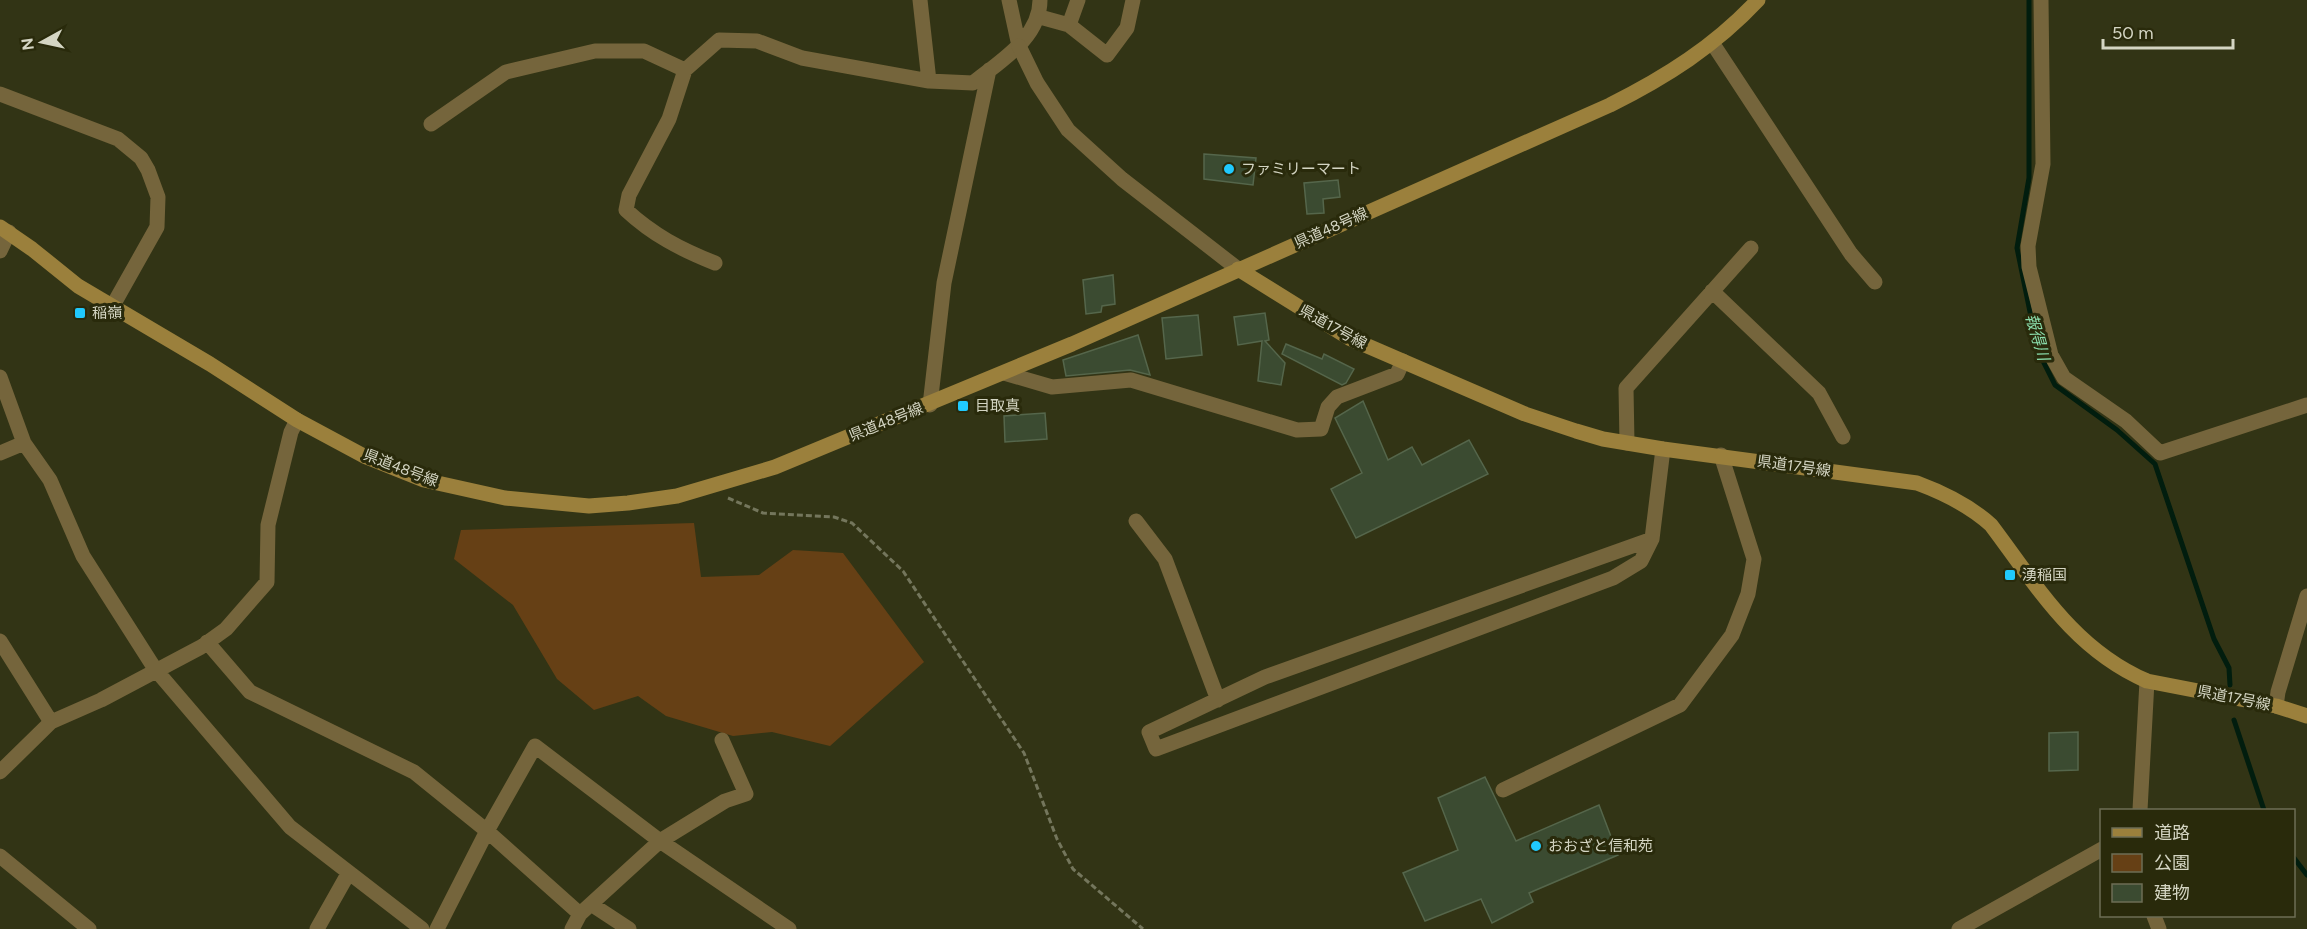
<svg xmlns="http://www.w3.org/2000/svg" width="2307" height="929" font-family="Figtree,'Noto Sans JP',sans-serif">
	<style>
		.green { fill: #664015 }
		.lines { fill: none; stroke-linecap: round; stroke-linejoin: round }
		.stream { stroke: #011d0e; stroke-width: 5 }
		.building { fill: #3b4b31; stroke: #55664b; stroke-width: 1.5 }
		.path { stroke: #74765c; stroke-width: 3; stroke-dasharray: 6 3; stroke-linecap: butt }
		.minor { stroke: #75653c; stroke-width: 15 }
		.tertiary { stroke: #75653c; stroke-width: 15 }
		.secondary { stroke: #9b803c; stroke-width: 15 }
		.poi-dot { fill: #20c9fd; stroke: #292a0b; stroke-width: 2 }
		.labels { text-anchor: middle; stroke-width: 6; stroke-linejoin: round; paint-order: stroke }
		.poi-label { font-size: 15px; fill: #d4d5c3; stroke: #292a0b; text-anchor: start }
		.street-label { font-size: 15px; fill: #d4d5c3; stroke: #292a0b }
		.water-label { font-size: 16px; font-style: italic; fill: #8bdfad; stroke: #292a0b }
	</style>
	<rect width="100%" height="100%" fill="#323415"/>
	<!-- green -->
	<path class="green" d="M694,523l7,54 58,-2 34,-25 50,3 81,109 -94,84 -58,-14 -39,4 -67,-20 -28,-20 -44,14 -37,-31 -44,-74 -59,-46 7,-29z"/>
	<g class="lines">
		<!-- stream -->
		<path class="stream" d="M2029,0v178l-12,70 21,103 17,34 62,45 38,34 59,175 15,29 1,17
			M2234,720l30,90
			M2294,858l13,17"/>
	</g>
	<!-- building -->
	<path class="building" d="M1204,154l52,4 -3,27 -49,-6z
		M1338,180l2,17 -17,2 1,14 -17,1 -3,-31z
		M1113,275l2,29 -13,2 -1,6 -15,2 -3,-34z
		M1265,313l4,27 -4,1 20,22 -4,22 -23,-4 4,-40 -24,4 -4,-28z
		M1198,315l4,40 -36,4 -4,-41z
		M1138,335l12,40 -20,-5 -64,6 -3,-16z
		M1286,344l36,15 2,-5 30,15 -8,14 -4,2 -60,-31z
		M1363,401l25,59 24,-13 10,18 47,-25 19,34 -132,64 -25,-49 31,-16 -27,-55z
		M1045,413l2,26 -42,3 -1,-26z
		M2078,732v38l-29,1v-38z
		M1485,777l31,64 83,-36 19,50 -89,38 4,9 -41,21 -11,-24 -56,22 -22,-48 55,-23 -20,-52z"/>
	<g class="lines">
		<!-- path -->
		<path class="path" d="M728,498l35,15 71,4 18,6 51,48 121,182 33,86 16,30 70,60"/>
		<!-- minor -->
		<path class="minor" d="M920,0l9,81
			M1009,0l10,46
			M2041,0l2,164 -15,82 1,21 22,88 13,23 62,43 34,32 147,-48
			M1040,17l29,8 9,-25
			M1069,25l38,30 20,-27 6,-28
			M1713,44l138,210 24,28
			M685,70l-16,49 -40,76 -3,15c27,25 54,39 89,53
			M0,94l118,45 23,19 7,12 10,27 -1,30 -45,80
			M431,124l75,-52 89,-21h49l41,19 34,-30 38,1 45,17 127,23 44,2c27,-22 67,-45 67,-83
			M0,251l9,-19
			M1712,291l107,102 24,44
			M1004,373l48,14 79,-7 166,50 24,-1 7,-22 9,-10 60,-23 6,-13
			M0,377l24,66 26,37 33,76 72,113 135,158 132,102
			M930,405l14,-122 45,-213
			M1627,443l-1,-55 125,-140
			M0,453l24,-10
			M1136,521l29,38 53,141
			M1652,539l-387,138 -116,55 7,17 457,-171 28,-17 11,-22 11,-90
			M0,641l51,81
			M207,642l43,50 164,80 73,59 93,83
			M2276,706l2,-14 29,-96
			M0,772l51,-50 50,-22 100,-53 25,-18 41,-47 1,-57 23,-93 6,-12
			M1503,790l177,-85 52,-70 16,-41 6,-35 -33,-104
			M2140,810l7,-129
			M0,856l89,73
			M591,904l38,25
			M2154,916l5,13
			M317,929l31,-55
			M437,929l50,-98 48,-85 125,95 65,-40 21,-7 -24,-54
			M572,929l8,-15 80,-73 129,88
			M1959,929l143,-80"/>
		<!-- tertiary -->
		<path class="tertiary" d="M1019,46l18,37 31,47 54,49 116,90"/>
		<!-- secondary -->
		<path class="secondary" d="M0,227l32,22 46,37 132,78 87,56 67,36 60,24 81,18 84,8 39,-3 49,-7 98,-29 297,-123 538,-239c56,-28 105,-59 148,-105
			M1238,269l111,69 176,76 51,17 27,8 60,10 254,34c27,10 52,22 74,42 46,61 82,124 156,156l129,25 31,10"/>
	</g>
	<!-- markers -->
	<g class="poi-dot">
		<circle cx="1229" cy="169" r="6"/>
		<rect x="74" y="307" width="12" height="12" rx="3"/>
		<rect x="957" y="400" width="12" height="12" rx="3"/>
		<rect x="2004" y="569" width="12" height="12" rx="3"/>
		<circle cx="1536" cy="846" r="6"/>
	</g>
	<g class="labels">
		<!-- poi labels -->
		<g class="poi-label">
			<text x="1241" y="174">ファミリーマート</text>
			<text x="92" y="318">稲嶺</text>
			<text x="975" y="411">目取真</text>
			<text x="2022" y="580">湧稲国</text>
			<text x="1548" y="851">おおざと信和苑</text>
		</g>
		<!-- street labels -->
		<g class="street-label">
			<text transform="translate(1331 228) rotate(-24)" y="5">県道48号線</text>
			<text transform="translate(1333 327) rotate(29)" y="5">県道17号線</text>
			<text transform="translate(886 422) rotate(-22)" y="5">県道48号線</text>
			<text transform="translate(1794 466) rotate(8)" y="5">県道17号線</text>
			<text transform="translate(401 468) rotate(21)" y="5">県道48号線</text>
			<text transform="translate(2234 698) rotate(11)" y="5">県道17号線</text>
		</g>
		<!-- water labels -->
		<g class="water-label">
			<text transform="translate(2038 337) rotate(74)" y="6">報得川</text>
		</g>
	</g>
	<!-- legend -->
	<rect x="2100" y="809" width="195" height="108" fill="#292a0b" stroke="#6d6e55" stroke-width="1.5"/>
	<rect x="2112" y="828" width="30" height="9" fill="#9b803c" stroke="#6d6e55" stroke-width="1.5"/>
	<text x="2154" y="839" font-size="18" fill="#d4d5c3">道路</text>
	<rect x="2112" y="854" width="30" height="18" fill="#664015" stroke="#6d6e55" stroke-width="1.5"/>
	<text x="2154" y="869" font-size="18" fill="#d4d5c3">公園</text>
	<rect x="2112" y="884" width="30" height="18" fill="#3b4b31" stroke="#6d6e55" stroke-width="1.5"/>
	<text x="2154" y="899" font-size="18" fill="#d4d5c3">建物</text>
	<!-- north arrow -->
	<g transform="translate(42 42) rotate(262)" stroke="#292a0b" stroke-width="4.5" paint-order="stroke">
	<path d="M0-4.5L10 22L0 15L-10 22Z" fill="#d4d5c3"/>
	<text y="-9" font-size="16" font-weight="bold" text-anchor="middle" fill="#d4d5c3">N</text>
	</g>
	<!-- scale -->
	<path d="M2103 39v9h130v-9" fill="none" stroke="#d4d5c3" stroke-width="3"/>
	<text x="2112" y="39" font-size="18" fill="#d4d5c3" stroke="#292a0b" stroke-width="4.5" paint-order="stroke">50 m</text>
</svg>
